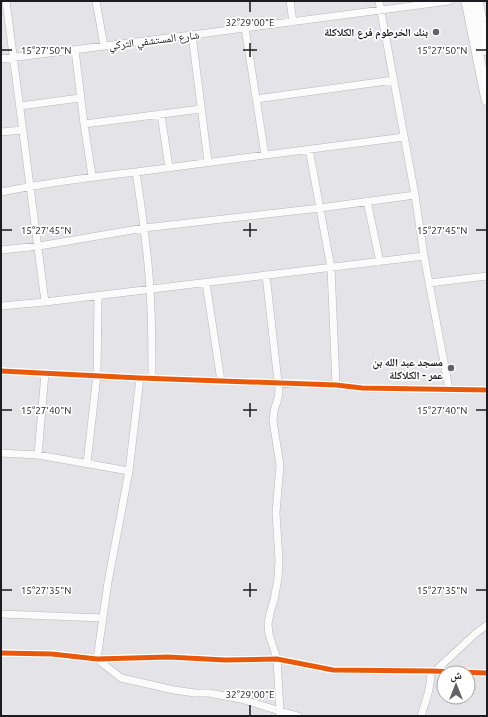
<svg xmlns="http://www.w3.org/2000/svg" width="488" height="717" font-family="Ubuntu,'Noto Naskh Arabic',sans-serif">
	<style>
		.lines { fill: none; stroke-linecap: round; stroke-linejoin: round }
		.minor-casing { stroke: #b8b8bb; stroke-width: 8 }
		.primary-casing { stroke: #b8b8bb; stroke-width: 12 }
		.minor { stroke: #fbfbfc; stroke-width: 7 }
		.primary { stroke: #fbfbfc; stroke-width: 11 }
		.cycleway-casing { stroke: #fff; stroke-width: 8 }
		.cycleway { stroke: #e8590c; stroke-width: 5 }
		.ticks { fill: none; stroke: #1c1c20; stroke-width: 1.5 }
		.poi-dot { fill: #626266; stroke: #fff; stroke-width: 1.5 }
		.labels { text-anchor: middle; stroke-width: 3.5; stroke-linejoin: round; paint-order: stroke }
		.poi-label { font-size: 11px; font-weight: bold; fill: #1c1c20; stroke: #fff; text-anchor: end }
		.street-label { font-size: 11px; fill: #1c1c20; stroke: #fff }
		.ticks-label { font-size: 10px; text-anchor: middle; fill: #1c1c20; stroke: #fff; stroke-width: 3.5; stroke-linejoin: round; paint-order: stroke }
	</style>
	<rect width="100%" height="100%" fill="#e3e3e8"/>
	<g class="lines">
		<!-- minor casing -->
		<g class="minor-casing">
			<path id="minor" d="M6,1l39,301
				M96,1l8,45
				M290,1l3,21
				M379,1l36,194 9,61 25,133
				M245,28l20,127
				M192,35l16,127
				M75,50l9,74
				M1,59l191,-24 257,-34
				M256,99l138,-19
				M20,106l60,-8
				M161,114l8,54
				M1,132l22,-2
				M309,149l22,119 5,117
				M136,172c6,39 12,79 14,118 2,30 2,59 2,89
				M92,176l-8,-52 117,-15
				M1,192c45,-9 90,-15 135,-20l268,-35
				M367,201l13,61
				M1,250l38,-4 105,-18 176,-20 95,-13
				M266,275l13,116 -1,7 -4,13 -1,10 7,44 -4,48 3,47 -1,18 -4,22 -4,13 -2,11 1,10 8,25 3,52 18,5
				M206,283l15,98
				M429,283l58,-7
				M1,306l44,-4 379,-46
				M1,371l139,7 196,7 26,3 125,2
				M140,378l-11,93 -21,111 -11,77 24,19 53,12 21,3h14l32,6 39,12 -1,5
				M1,453l37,2 91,16
				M38,455l7,-82
				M87,463l10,-88 1,-79
				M1,614l102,4
				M1,653l51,1 45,5 71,-2 57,3 52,-1 56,11 98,1 56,2
				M435,671l40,-37 12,-9
				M421,716c5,-16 10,-28 10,-45"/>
		</g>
		<!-- primary casing -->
		<g class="primary-casing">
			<path id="primary" d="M467,1l20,99
				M477,1l10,49"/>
		</g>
		<!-- minor -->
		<use href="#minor" class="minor"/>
		<!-- primary -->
		<use href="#primary" class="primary"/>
		<!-- cycleway casing -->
		<g class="cycleway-casing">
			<path id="cycleway" d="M1,371l139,7 196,7 26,3 125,2
				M1,653l51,1 45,5 71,-2 57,3 52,-1 56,11 98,1 56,2"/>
		</g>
		<!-- cycleway -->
		<use href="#cycleway" class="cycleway"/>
	</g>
	<!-- ticks -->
	<path class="ticks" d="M250,2v10M250,43v14M2,50h10M243,50h14M476,50h10M250,223v14M2,230h10M243,230h14M476,230h10M250,403v14M2,410h10M243,410h14M476,410h10M250,583v14M2,590h10M243,590h14M476,590h10M250,705v10"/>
	<!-- markers -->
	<g class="poi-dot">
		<circle cx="436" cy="32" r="4"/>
		<circle cx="451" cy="368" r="4"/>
	</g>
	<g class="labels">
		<!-- poi labels -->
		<g class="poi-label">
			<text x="428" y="36">بنك الخرطوم فرع الكلاكلة</text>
			<text x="443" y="366">مسجد عبد الله بن<tspan x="443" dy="13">عمر - الكلاكلة</tspan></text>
		</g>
		<!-- street labels -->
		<g class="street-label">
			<text transform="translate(154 40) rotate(-7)" y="4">شارع المستشفي التركي</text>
		</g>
	</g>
	<g class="ticks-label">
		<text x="250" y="26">32°29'00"E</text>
		<text x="46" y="54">15°27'50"N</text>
		<text x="442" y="54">15°27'50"N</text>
		<text x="46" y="234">15°27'45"N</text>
		<text x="442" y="234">15°27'45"N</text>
		<text x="46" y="414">15°27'40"N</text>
		<text x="442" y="414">15°27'40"N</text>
		<text x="46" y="594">15°27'35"N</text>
		<text x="442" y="594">15°27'35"N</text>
		<text x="250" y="698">32°29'00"E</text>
	</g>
	<!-- border -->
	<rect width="488" height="717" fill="none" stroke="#1c1c20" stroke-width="4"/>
	<!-- north arrow -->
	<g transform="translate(456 685)"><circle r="19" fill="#ffffff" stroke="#a4a4a6"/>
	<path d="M0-3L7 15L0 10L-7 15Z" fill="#626266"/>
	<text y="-6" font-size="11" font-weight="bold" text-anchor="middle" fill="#1c1c20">ش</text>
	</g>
</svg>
